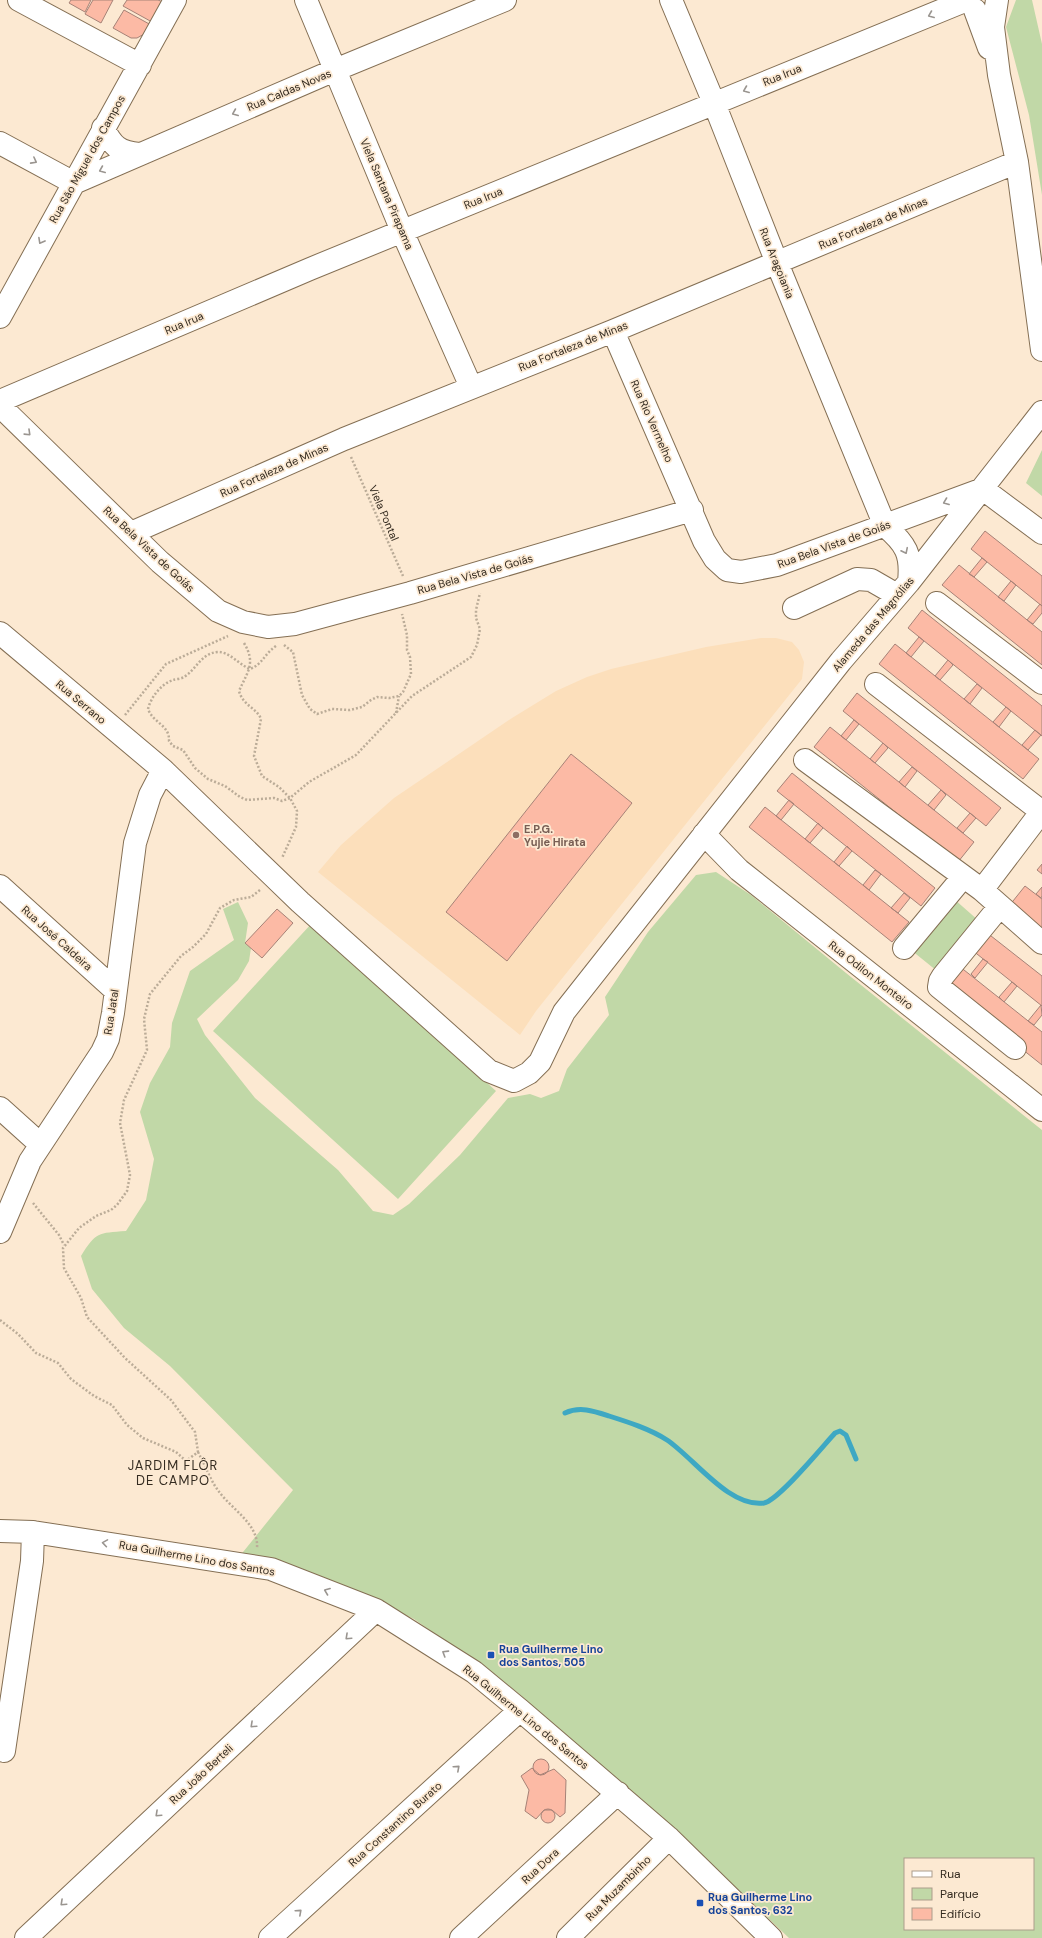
<svg xmlns="http://www.w3.org/2000/svg" width="1042" height="1938" font-family="'DM Sans',sans-serif">
	<style>
		.built { fill: #fcdfbb }
		.green { fill: #c1d8a7; fill-rule: evenodd }
		.lines { fill: none; stroke-linecap: round; stroke-linejoin: round }
		.stream { stroke: #3ea8c3; stroke-width: 5 }
		.building { fill: #fcbaa5; stroke: #a68277 }
		.minor-casing { stroke: #846f54; stroke-width: 24 }
		.path { stroke: #bbac98; stroke-width: 2.5; stroke-dasharray: 2 2; stroke-linecap: butt }
		.minor { stroke: #fff; stroke-width: 22 }
		.oneway { stroke: #9a9590 }
		.education-dot { fill: #8d6e63; stroke: #fce9d2; stroke-width: 1.5 }
		.transit-dot { fill: #1a4fb4; stroke: #fce9d2; stroke-width: 1.5 }
		.labels { text-anchor: middle; stroke-width: 3.5; stroke-linejoin: round; paint-order: stroke }
		.street-label { font-size: 11px; fill: #342b20; stroke: #fce9d2 }
		.education-label { font-size: 11px; font-weight: bold; fill: #785e54; stroke: #fce9d2; text-anchor: start }
		.transit-label { font-size: 11px; font-weight: bold; fill: #164399; stroke: #fce9d2; text-anchor: start }
		.quarter-label { font-size: 13px; letter-spacing: 1px; fill: #342b20; stroke: #fce9d2 }
	</style>
	<rect width="100%" height="100%" fill="#fce9d2"/>
	<!-- built -->
	<path class="built" d="M761,638h15l16,4 7,8 5,12 -2,17 -266,332 -16,24 -202,-163 23,-27 53,-47 118,-80 44,-27 31,-14 24,-8 95,-22z"/>
	<!-- green -->
	<path class="green" d="M1016,0h16l10,44v151l-13,-80 -23,-88z
		M1042,450v46l-16,-13z
		M716,872l35,23 95,78 196,157v808h-253l-88,-84 -184,-162 -103,-73 -79,-36 -96,-26 54,-67 -123,-124 -46,-38 -32,-39 -11,-33c15,-24 17,-23 45,-25l20,-31 8,-41 -14,-47 10,-29 20,-36 2,-24 18,-52 44,-31 -11,-31 15,-7 10,21 -3,20 6,5 -2,13 -11,19 -41,39 8,16 50,63 83,72 35,41 20,4 16,-11 51,-49 48,-57 22,-4 11,4 18,-7 8,-22 42,-54 -4,-18 43,-65 48,-57zM905,1859h128v70h-128z
		M954,899l25,22 -42,50 -26,-21z
		M312,923l184,168 -98,108 -185,-168z"/>
	<g class="lines">
		<!-- stream -->
		<path class="stream" d="M565,1413c15,-7 29,-2 44,3 19,6 41,13 58,24 27,18 62,68 97,63 15,-3 59,-57 71,-70l5,-2 6,4 10,24"/>
	</g>
	<!-- building -->
	<path class="building" d="M71,0h20l-6,12 -16,-9z
		M93,0h20l-12,23 -16,-9z
		M127,0h31l5,2 -11,20 -29,-16z
		M124,10l27,15 -5,8 -9,5h-6l-18,-10z
		M985,531l57,45v30l-71,-57z
		M982,558l5,4 -13,15 -5,-3z
		M959,565l83,67v33l-100,-80z
		M1011,581l5,4 -12,16 -6,-4z
		M1040,604l2,2v7l-9,11 -6,-4z
		M922,610l120,96v30l-134,-108z
		M919,637l5,4 -13,16 -5,-4z
		M895,644l144,115 -16,20 -144,-115z
		M948,660l5,5 -13,15 -5,-4z
		M977,684l5,4 -12,16 -6,-5z
		M857,693l144,115 -15,18 -143,-115z
		M1006,707l5,4 -12,16 -6,-5z
		M854,720l5,4 -13,16 -5,-4z
		M830,727l144,115 -16,20 -144,-115z
		M1035,730l6,5 -13,15 -6,-5z
		M883,743l5,5 -13,15 -5,-4z
		M571,754l61,49 -125,158 -61,-49z
		M912,767l5,4 -12,16 -6,-5z
		M792,773l143,115 -14,18 -144,-115z
		M941,790l5,5 -12,15 -6,-5z
		M789,800l5,4 -13,16 -5,-4z
		M765,807l144,115 -17,20 -143,-115z
		M970,813l6,5 -13,15 -6,-5z
		M818,823l5,5 -13,15 -5,-4z
		M847,846l5,5 -13,15 -5,-4z
		M1042,864v10l-5,-4z
		M875,870l6,4 -12,16 -6,-5z
		M1025,886l17,13v34l-33,-27z
		M1042,887v9l-1,2 -5,-4z
		M904,893l6,5 -12,15 -7,-5z
		M277,909l16,14 -31,35 -17,-15z
		M986,932l56,44v30l-70,-56z
		M983,959l5,3 -13,16 -4,-4z
		M959,966l83,66v33l-99,-79z
		M1012,982l5,4 -13,16 -5,-5z
		M1041,1005l1,10 -8,10 -6,-4z
		M533 1767a8 8 0 1 1 16 0a8 8 0 1 1-16 0Z
		M532,1768l8,7 14,-6 12,11 -1,33 -5,4 -8,-7h-8l-8,9 -11,-8 4,-21 -8,-14z
		M541 1816a7 7 0 1 1 14 0a7 7 0 1 1-14 0Z"/>
	<g class="lines">
		<!-- minor casing -->
		<g class="minor-casing">
			<path id="minor" d="M19,0l121,65
				M306,0l96,231 69,156
				M671,0l43,103 63,160 108,263c21,18 27,28 24,56
				M997,0l-4,27 6,48 18,87 25,188
				M975,10l14,38
				M103,128c10,18 15,24 36,26
				M0,143l74,40
				M74,183l261,-113 170,-70
				M0,317l175,-317
				M613,331l91,210 11,18 12,11 14,2 36,-7 206,-76 59,44
				M0,401l310,-132 657,-269
				M0,406l160,156 58,49 25,11 25,5 27,-3 115,-31 282,-83
				M131,533l213,-94 269,-108 404,-169
				M937,603l105,80
				M794,608l63,-29 14,1 26,15
				M0,633l163,137 137,132 189,169 25,10 15,-8 11,-11 24,-50 277,-351 68,-79 133,-170
				M876,684l166,128
				M805,760l177,130 60,53
				M704,834l35,36 303,240
				M0,886l115,104
				M982,890l60,-79
				M1000,906l-57,70 -3,5 -1,6 76,61
				M904,948l59,-71
				M0,1108l40,36
				M0,1232l30,-71 72,-109 6,-13 5,-26 22,-170 15,-48 13,-25
				M0,1531l33,1 238,37 105,41 98,62 46,38 149,128 102,100
				M4,1751l28,-190 1,-29
				M26,1938l350,-328
				M270,1938l250,-228
				M461,1938l157,-145
				M568,1938l101,-100"/>
		</g>
		<!-- path -->
		<path class="path" d="M351,457l52,119
			M244,643c12,20 4,28 -5,48 4,15 18,17 22,28l-7,37 8,20 17,11 11,11 7,13 -1,16 -14,31
			M284,645l9,7 9,43 8,14 7,5 15,-5 18,1 12,-3 9,-7 6,-3 12,1 10,-2 4,-4 8,-18 -1,-17 -3,-7v-15l-5,-21
			M276,646c-12,8 -13,18 -26,23 -12,-5 -20,-17 -32,-17 -17,1 -21,17 -34,25 -3,2 -8,2 -11,3 -12,4 -22,17 -25,29 5,14 22,16 21,32l4,5 10,4 12,18 13,11 17,7 15,11 7,3 27,-2 8,3 8,-3 19,-16 47,-27 56,-59 59,-39 6,-12 3,-16 -4,-11v-8l4,-17
			M396,713l3,-17
			M125,715l41,-51 62,-28
			M33,1203l26,32 5,10
			M0,1320l18,14 18,19 22,10 13,16 23,17 18,9 15,20 16,13 33,14 10,9 12,-9 -3,-20 -24,-32 -46,-42 -38,-41 -6,-19 -17,-30 -1,-20 16,-20 17,-12 15,-6 6,-5 10,-14 3,-16 -10,-52 4,-23 23,-50 -3,-31 6,-25 31,-38 12,-9 13,-13 14,-26 14,-8 17,-3 9,-7
			M198,1452c7,13 13,30 22,41 13,17 39,32 37,55"/>
		<!-- minor -->
		<use href="#minor" class="minor"/>
	</g>
	<!-- one-way arrows -->
	<defs><path id="oneway-chevron" d="M-2-3.5L2.5 0L-2 3.5" fill="none" stroke-width="1.6" stroke-linecap="round" stroke-linejoin="round"/></defs>
	<g class="oneway">
		<use href="#oneway-chevron" transform="translate(931 15) rotate(158)"/>
		<use href="#oneway-chevron" transform="translate(746 90) rotate(158)"/>
		<use href="#oneway-chevron" transform="translate(235 113) rotate(157)"/>
		<use href="#oneway-chevron" transform="translate(34 161) rotate(28)"/>
		<use href="#oneway-chevron" transform="translate(102 170) rotate(157)"/>
		<use href="#oneway-chevron" transform="translate(41 241) rotate(119)"/>
		<use href="#oneway-chevron" transform="translate(28 433) rotate(44)"/>
		<use href="#oneway-chevron" transform="translate(946 502) rotate(159)"/>
		<use href="#oneway-chevron" transform="translate(905 551) rotate(64)"/>
		<use href="#oneway-chevron" transform="translate(105 1543) rotate(-171)"/>
		<use href="#oneway-chevron" transform="translate(327 1591) rotate(-159)"/>
		<use href="#oneway-chevron" transform="translate(348 1637) rotate(137)"/>
		<use href="#oneway-chevron" transform="translate(445 1653) rotate(-148)"/>
		<use href="#oneway-chevron" transform="translate(253 1725) rotate(137)"/>
		<use href="#oneway-chevron" transform="translate(457 1768) rotate(-42)"/>
		<use href="#oneway-chevron" transform="translate(158 1814) rotate(137)"/>
		<use href="#oneway-chevron" transform="translate(63 1903) rotate(137)"/>
		<use href="#oneway-chevron" transform="translate(299 1912) rotate(-42)"/>
	</g>
	<!-- markers -->
	<circle class="education-dot" cx="516" cy="835" r="4"/>
	<g class="transit-dot">
		<rect x="487" y="1651" width="8" height="8" rx="2"/>
		<rect x="696" y="1899" width="8" height="8" rx="2"/>
	</g>
	<g class="labels">
		<!-- street labels -->
		<g class="street-label">
			<text transform="translate(782 75) rotate(-22)" y="4">Rua Irua</text>
			<text transform="translate(289 90) rotate(-23)" y="4">Rua Caldas Novas</text>
			<text transform="translate(87 159) rotate(-61)" y="4">Rua São Miguel dos Campos</text>
			<text transform="translate(387 194) rotate(67)" y="4">Viela Santana Pirapama</text>
			<text transform="translate(483 198) rotate(-22)" y="4">Rua Irua</text>
			<text transform="translate(873 223) rotate(-23)" y="4">Rua Fortaleza de Minas</text>
			<text transform="translate(777 263) rotate(68)" y="4">Rua Aragoiania</text>
			<text transform="translate(184 323) rotate(-23)" y="4">Rua Irua</text>
			<text transform="translate(573 346) rotate(-22)" y="4">Rua Fortaleza de Minas</text>
			<text transform="translate(652 421) rotate(66)" y="4">Rua Rio Vermelho</text>
			<text transform="translate(274 470) rotate(-24)" y="4">Rua Fortaleza de Minas</text>
			<text transform="translate(384 513) rotate(67)" y="4">Viela Pontal</text>
			<text transform="translate(834 544) rotate(-20)" y="4">Rua Bela Vista de Goiás</text>
			<text transform="translate(149 549) rotate(43)" y="4">Rua Bela Vista de Goiás</text>
			<text transform="translate(475 574) rotate(-16)" y="4">Rua Bela Vista de Goiás</text>
			<text transform="translate(873 624) rotate(-50)" y="4">Alameda das Magnólias</text>
			<text transform="translate(81 702) rotate(40)" y="4">Rua Serrano</text>
			<text transform="translate(57 938) rotate(42)" y="4">Rua José Caldeira</text>
			<text transform="translate(871 975) rotate(38)" y="4">Rua Odilon Monteiro</text>
			<text transform="translate(111 1012) rotate(-81)" y="4">Rua Jatal</text>
			<text transform="translate(197 1558) rotate(10)" y="4">Rua Guilherme Lino dos Santos</text>
			<text transform="translate(526 1717) rotate(39)" y="4">Rua Guilherme Lino dos Santos</text>
			<text transform="translate(201 1774) rotate(-43)" y="4">Rua João Berteli</text>
			<text transform="translate(395 1824) rotate(-42)" y="4">Rua Constantino Burato</text>
			<text transform="translate(540 1866) rotate(-43)" y="4">Rua Dora</text>
			<text transform="translate(618 1888) rotate(-45)" y="4">Rua Muzambinho</text>
		</g>
		<!-- education labels -->
		<g class="education-label">
			<text x="524" y="833">E.P.G.<tspan x="524" dy="13">Yujie Hirata</tspan></text>
		</g>
		<!-- transit labels -->
		<g class="transit-label">
			<text x="499" y="1653">Rua Guilherme Lino<tspan x="499" dy="13">dos Santos, 505</tspan></text>
			<text x="708" y="1901">Rua Guilherme Lino<tspan x="708" dy="13">dos Santos, 632</tspan></text>
		</g>
		<!-- quarter labels -->
		<g class="quarter-label">
			<text x="173" y="1470">JARDIM FLÔR<tspan x="173" dy="15">DE CAMPO</tspan></text>
		</g>
	</g>
	<!-- legend -->
	<rect x="904" y="1858" width="130" height="72" fill="#fce9d2" stroke="#ac9d8b"/>
	<rect x="912" y="1871" width="20" height="6" fill="#ffffff" stroke="#ac9d8b"/>
	<text x="940" y="1878" font-size="12" fill="#342b20">Rua</text>
	<rect x="912" y="1888" width="20" height="12" fill="#c1d8a7" stroke="#ac9d8b"/>
	<text x="940" y="1898" font-size="12" fill="#342b20">Parque</text>
	<rect x="912" y="1908" width="20" height="12" fill="#fcbaa5" stroke="#ac9d8b"/>
	<text x="940" y="1918" font-size="12" fill="#342b20">Edifício</text>
</svg>
